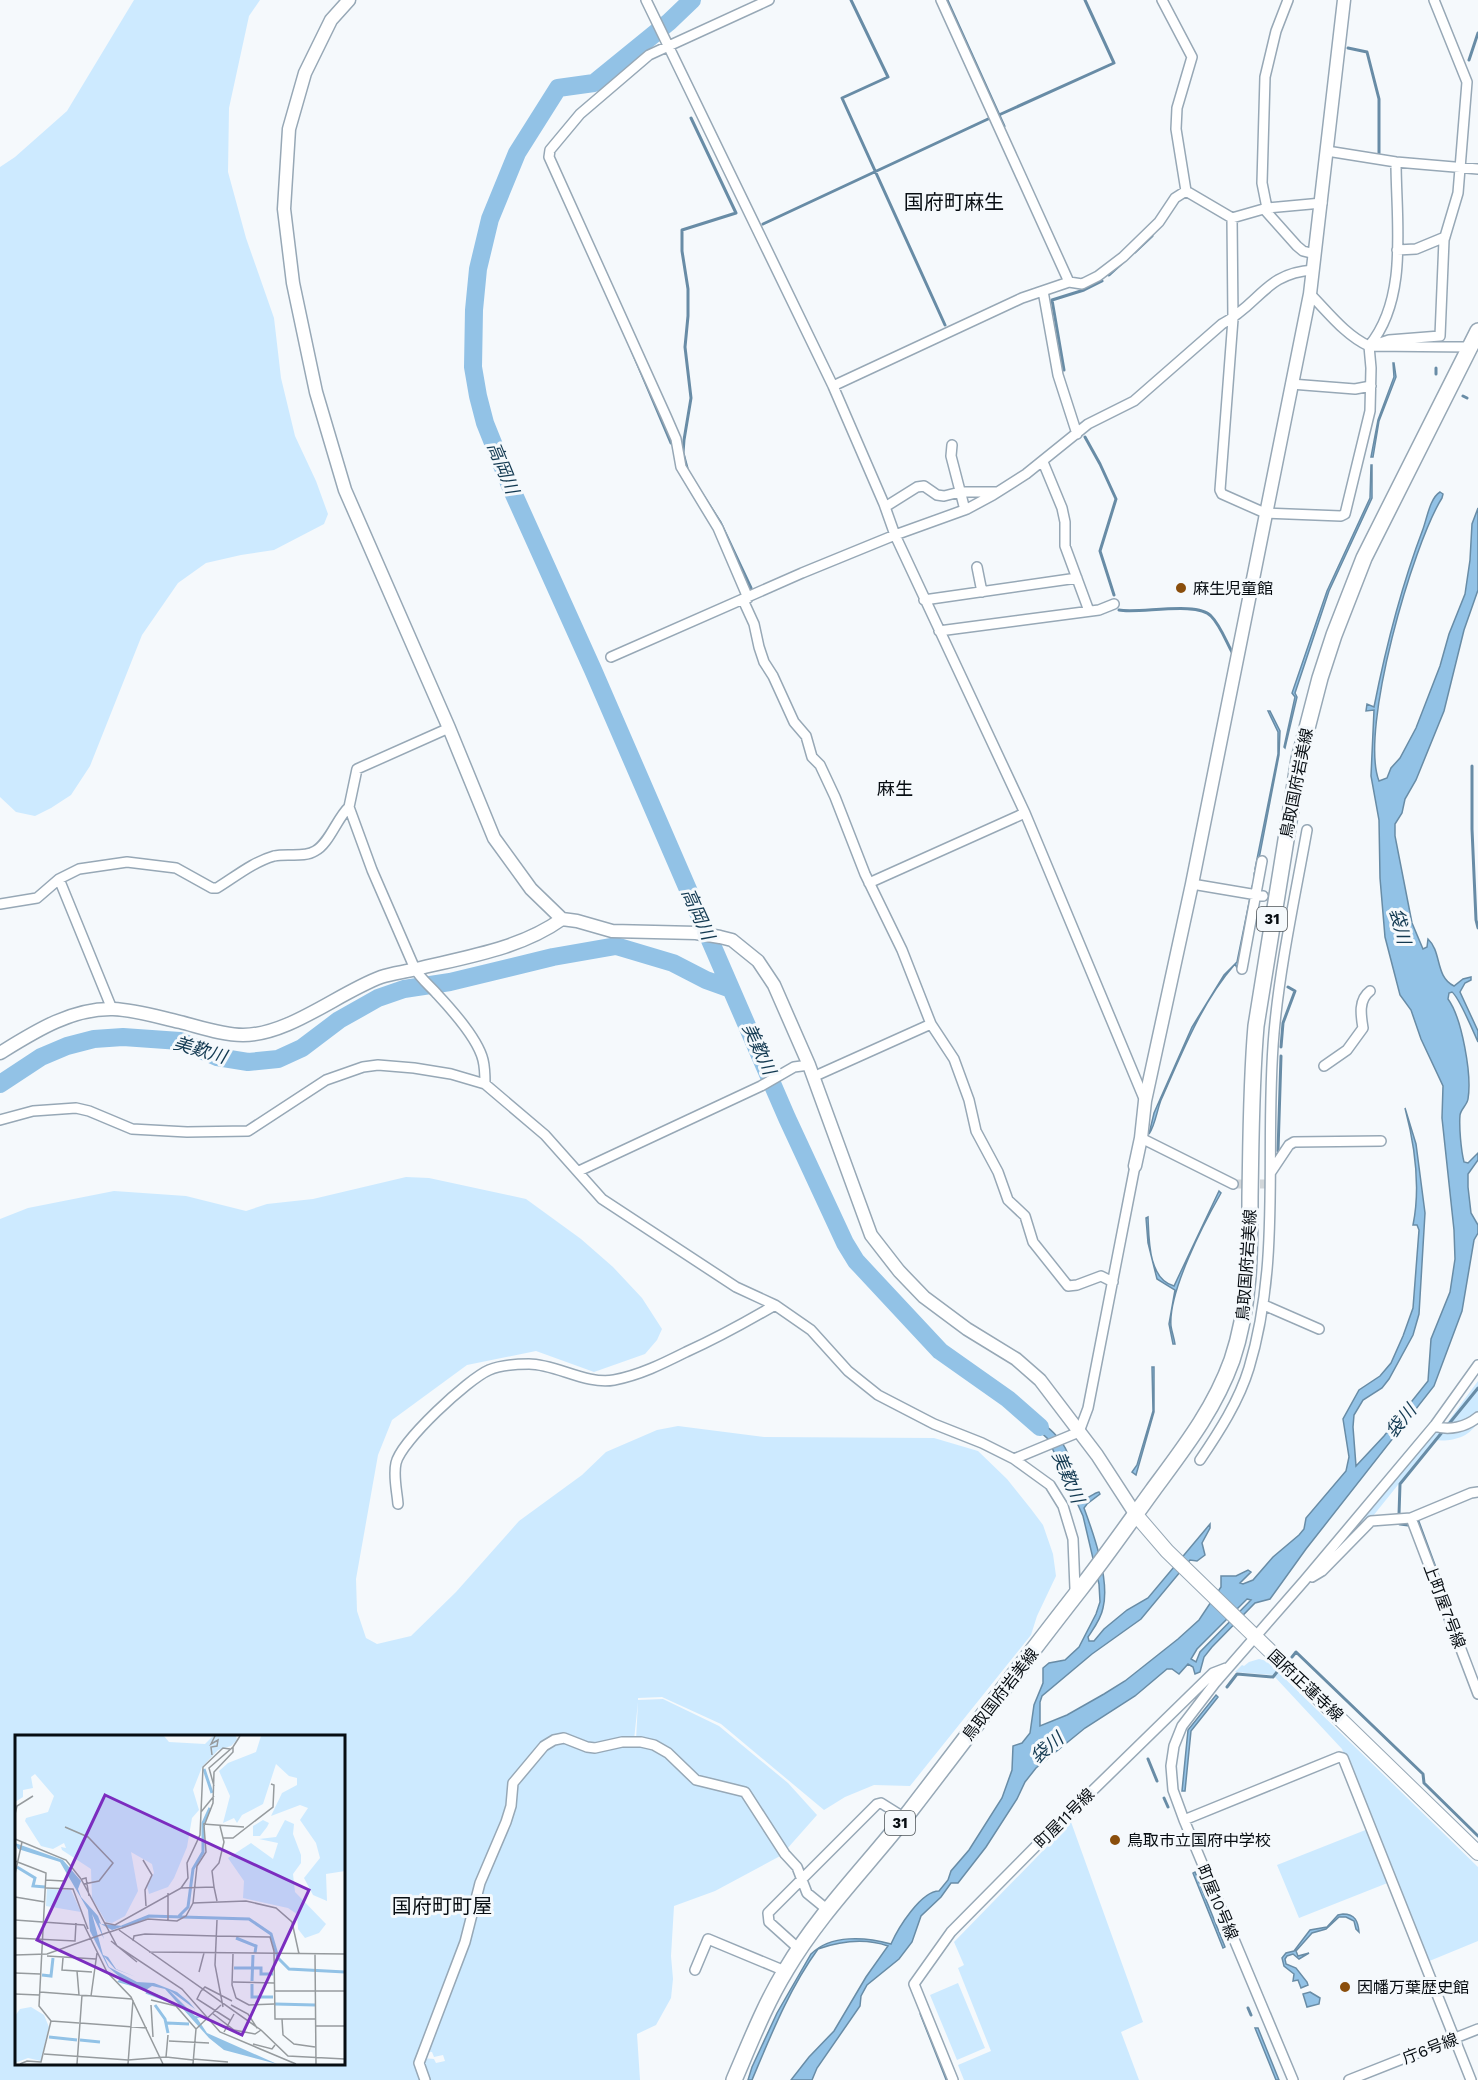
<svg xmlns="http://www.w3.org/2000/svg" width="1478" height="2080" font-family="'Work Sans','Noto Sans JP',sans-serif">
	<style>
		.green { fill: #cdeaff; fill-rule: evenodd }
		.water { fill: #92c2e6; stroke: #688ca6; stroke-width: 1.5; fill-rule: evenodd }
		.lines { fill: none; stroke-linecap: round; stroke-linejoin: round }
		.stream { stroke: #688ca6; stroke-width: 3 }
		.river { stroke: #92c2e6; stroke-width: 18 }
		.minor-tunnel { stroke: #d1d6d9; stroke-width: 9; stroke-dasharray: 9 4.5; stroke-linecap: butt }
		.minor-casing { stroke: #97a8b6; stroke-width: 12 }
		.tertiary-casing { stroke: #97a8b6; stroke-width: 15 }
		.secondary-casing { stroke: #97a8b6; stroke-width: 16 }
		.primary-casing { stroke: #97a8b6; stroke-width: 18 }
		.minor { stroke: #fff; stroke-width: 9 }
		.tertiary { stroke: #fff; stroke-width: 12 }
		.secondary { stroke: #fff; stroke-width: 14 }
		.primary { stroke: #fff; stroke-width: 15 }
		.poi-dot { fill: #8a4e0c; stroke: #f5f9fc; stroke-width: 2 }
		.labels { text-anchor: middle; stroke-width: 6; stroke-linejoin: round; paint-order: stroke }
		.shield { fill: #f5f9fc; stroke: #4e5458; stroke-width: 1.5 }
		.shield-label { font-size: 15px; font-weight: bold; fill: #070d12 }
		.poi-label { font-size: 16px; fill: #070d12; stroke: #f5f9fc; text-anchor: start }
		.street-label { font-size: 16px; fill: #070d12; stroke: #f5f9fc }
		.water-label { font-size: 18px; font-style: italic; fill: #123951; stroke: #f5f9fc }
		.neighbourhood-label { font-size: 18px; fill: #070d12; stroke: #f5f9fc }
		.quarter-label { font-size: 20px; fill: #070d12; stroke: #f5f9fc }
		.inset-river { fill: none; stroke: #92c2e6; stroke-width: 3 }
		.inset-road { fill: none; stroke: #969b9e; stroke-width: 1.5 }
		.view { fill: #7b2cbf; fill-opacity: 0.15; stroke: #7b2cbf; stroke-width: 3 }
		.inset-edge { fill: none; stroke: #070d12; stroke-width: 3 }
	</style>
	<rect width="100%" height="100%" fill="#f5f9fc"/>
	<!-- green -->
	<path class="green" d="M134,0h126l-11,16 -20,92 -1,64 18,66 28,80 7,60 14,58 21,45 12,33 -4,10 -50,26 -33,5 -35,8 -28,20 -36,52 -52,131 -19,29 -20,13 -16,8 -19,-4 -16,-15v-630l15,-10 52,-46z
		M406,1177l23,1 97,21 55,40 32,28 29,31 20,31 -5,11 -12,14 -51,18 -58,-21 -69,14 -75,55 -14,35 -22,124 1,32 9,27 11,6 34,-8 45,-44 63,-71 63,-46 24,-23 51,-22 21,-4 86,11 170,1 44,13 29,28 24,30 12,16 10,29 3,22 -19,40 -6,19 -121,151 -36,-1 -29,12 -21,13 -103,-86 -59,-27 -24,1v2l25,-1 56,27 69,57 29,32 -31,35 -38,-61 -46,-9 -15,-13 -51,-27 2,-38 -4,38 -45,5 -25,-8 -43,32 -58,173 -42,111 1,27h-422v-861l28,-11 86,-17 72,5 60,15 21,-7 46,-5zM16,1736h328v328h-328z
		M1478,1381v32l-16,10 -18,4z
		M1478,1421c-8,17 -27,21 -44,19l-61,76 -7,3 -46,48 74,-89 7,-4 19,-23 3,-9 10,-12z
		M1259,1659l8,2 211,206v74l-51,21 -85,-213 -69,-74 -38,-3 7,-7 2,1 5,-4z
		M559,1741l61,4h20l26,10 29,27 49,13 38,60 -67,36 -41,15 -3,50 2,23 -2,19 -15,27 -19,9 3,46h-214l-3,-22 11,1 2,4 9,-2 -2,-6 -9,2 -2,-5h-6l43,-121 45,-145 34,-40z
		M1071,1822l72,200 -22,10 18,48h-175l-6,-15 33,-14 -33,-83 6,-3 -10,-23z
		M1368,1829l22,53 -91,36 -22,-53z
		M958,1983l27,65 -28,12 -27,-65z"/>
	<!-- water -->
	<path class="water" d="M1393,363h1l2,14 -17,44 -6,36h-2l7,-37 16,-43z
		M1371,465h1v33l-43,93 -34,102 2,4 -12,51 -1,-1 11,-50 -3,-4 35,-102 43,-93z
		M1440,492l3,2 -1,4c-29,46 -83,232 -63,283l8,-3 4,-10 9,-10 16,-30 24,-62 9,-32 16,-40 5,-34 2,-36 6,-16v82l-14,40 -20,81 -28,69 -11,19 -3,14 -7,11v12l17,87 11,26 4,-2 1,-8c14,13 7,38 26,47l9,-7 8,-2v3l-6,3 -5,9 18,39v11c-5,-11 -19,-45 -26,-50l-3,1 -1,6c14,19 24,76 20,100 -1,6 -7,10 -8,16 -1,12 1,35 4,47l4,1 10,-10v7l-10,14v13l3,26 7,12v8l-4,7 -12,71 -28,75 -128,163 -36,50 -15,4 -43,44 -8,10 -4,15 -5,2 -2,-7 -5,-3 -9,10 -7,-5h-5l-32,27 -50,32 -49,40 -11,14 -8,17 -31,48 -28,36h-7l-10,14 -20,19 -9,26 -13,17 -32,26 -6,11 -1,10 -43,62 -5,12h-21l18,-23 25,-26 32,-54 22,-31c-23,-8 -47,-5 -70,3 -29,40 -47,86 -66,131h-4l4,-13 25,-54 34,-59c20,-20 55,-17 80,-10 7,-16 30,-53 48,-53l9,-11 3,-9 18,-21 33,-52 10,-28 1,-24 9,-3 8,-10 4,-28 9,-22v-15l6,-5 16,-3 14,-13 17,-33 4,-12 -1,-18 -16,-68 -35,-77 -27,-25 3,-5c16,13 36,24 44,45 6,16 5,30 14,46 5,0 11,-7 17,-8l1,2 -13,10 -3,4c10,27 26,72 19,100 -2,11 -9,20 -15,29l1,4h5l10,-12 23,-19 21,-12 62,-74v4l-8,15 3,12 -8,6 -7,-1 -49,59 -49,35 -50,42 -2,6v24l27,-11 37,-21 21,-13 53,-42 21,-19 22,-33v-11h15l12,-6 3,2 -11,11 3,1 10,-4 20,-23 26,-22 5,-6 2,-11 40,-47 3,-14 -6,-38 16,-29 21,-14 11,-13 12,-27 10,-28 6,-78 -2,-5h-4c8,-39 2,-79 -8,-117l11,36 9,69 -6,101 -6,21 -24,44 -7,9 -19,12 -9,15 -1,12 3,39 28,-30 44,-55 3,-42 19,-47 5,-33 -1,-29 -12,-112 1,-32 -22,-47 -10,-29 -11,-15 -15,-58 -5,-59 -1,-58 -8,-44 3,-66 -8,1 1,-7 7,3c12,-61 27,-120 49,-178 4,-11 7,-31 17,-37zM1247,1599l4,1 -51,52 -4,10 -5,-3 6,-10z
		M1268,711h2l10,20 -1,24 -22,114h-2l23,-115v-22z
		M1250,898h2l-15,70 -2,-4c-34,39 -53,89 -74,136 -4,10 -6,26 -12,34l5,-21 38,-86 32,-52 13,-13z
		M1219,1191l2,2c-17,30 -53,99 -50,133 1,6 3,12 4,18h-2l-4,-20 6,-34 -18,-11 -9,-36 -2,-25 2,-1c1,22 0,62 26,69z
		M1152,1367h2v45l-18,63 -4,-3 5,-7 16,-54z
		M1216,1695l2,2 -27,34 -6,60h-3l6,-61z
		M1195,1872l30,75 -2,1 -30,-75z
		M1343,1914c12,0 15,7 16,18l-3,-3 -2,-8 -8,-4h-7l-13,12 -14,4 -16,18 2,5 11,-3 -10,6 -6,-5 -6,2 -2,3 1,5 10,4 11,14 1,3 -7,3 -3,-8 -5,1 1,-7 -10,-8 -2,-8 4,-5 8,-2 16,-21 17,-3 11,-12z
		M1310,1992l10,6 -1,6 -12,3 -4,-13z
		M1255,2028h3l21,52h-3z"/>
	<g class="lines">
		<!-- stream -->
		<path class="stream" d="M851,0l37,77 -46,21 103,227
			M947,0l57,126
			M1348,48l19,4 12,47v54
			M1469,60l9,-27
			M1001,114l113,-51 -29,-63
			M763,224l225,-105
			M1135,252l17,-16
			M1109,275l12,-11
			M630,346l41,97
			M1436,368v6
			M1064,370l-12,-70 32,-10 18,-9
			M1463,396l4,2
			M1085,437l15,27 16,35 -16,52 14,44
			M687,468l-4,-15 1,-13 7,-42 -6,-51 3,-31v-27l-6,-38v-21l54,-17 -45,-95
			M702,494l18,28 31,66
			M1119,610c19,4 79,-9 92,6 9,9 15,25 21,36
			M1472,766v63l4,91 2,8
			M1255,877v-4
			M1252,889l1,-3
			M1281,1047l2,-24 12,-32 -7,-4
			M1278,1151l3,-95
			M1399,1514l1,-30 78,-96
			M1418,1521l24,65
			M1400,1524l8,1
			M1292,1657l4,-5 127,122 1,9 54,53
			M1227,1687l10,-13 36,3 4,-5
			M1148,1759l9,22
			M1164,1798l4,9
			M1248,2008l3,7
			M921,2014l26,66"/>
		<!-- river -->
		<path class="river" d="M692,0l-23,22 -75,61 -36,5 -41,65 -27,66 -12,50 -4,41 -1,57 5,29 7,27 26,65 82,182 194,448 58,125 11,18 84,90 68,48 32,28
			M0,1084l41,-27 26,-11 27,-7 29,-2 57,4 37,16 31,5 30,-3 24,-11 37,-28 39,-22 26,-9 46,-7 103,-25 63,-11 57,17 33,17 25,9"/>
		<!-- minor-tunnel -->
		<path class="minor-tunnel" d="M1263,896l26,4
			M1233,1184h37"/>
		<!-- minor casing -->
		<g class="minor-casing">
			<path id="minor" d="M646,0l187,386 51,118 11,31 130,278 120,288
				M941,0l128,282
				M1162,0l30,57 -15,51 -1,21 10,62
				M1327,151l69,11 82,7
				M1186,191l46,27 35,-10 55,-5
				M1267,208l-5,-25 3,-106 11,-46 12,-31
				M1264,209l33,37 6,5 12,3
				M1232,218l1,101 -13,171 2,4 43,19 76,3 4,-2 25,-103 1,-43 -2,-22c40,-48 27,-125 27,-184
				M1397,250l19,-1 29,-12
				M1043,291l15,84 19,59
				M1310,294c17,17 36,42 59,52l104,1
				M1371,346l18,-6 51,-4 4,-96 14,-47 9,-111 -33,-82
				M1291,384l64,5 16,-3
				M833,386l189,-88 47,-16 13,2 16,-8 25,-19 36,-35 16,-24 11,-7
				M952,445l-1,11 14,54
				M1043,462l19,46 3,14v24l24,65
				M885,507l32,-20 7,-1 13,9 7,1 16,-4h37
				M977,567l5,25
				M748,598l-30,-70 -37,-61 -5,-28 -10,-23 -117,-259 1,-7 30,-36 69,-59 120,-55
				M743,600l11,24 5,23 5,15 9,14 21,46 12,14 6,21 8,8 15,32 30,77 37,76 29,74 23,35 15,41 7,31 22,41 10,28 17,16 8,26 35,44 9,-1 24,-9 12,6
				M924,600l153,-22
				M939,631l160,-21 15,-6
				M611,657l191,-84 93,-38 72,-26 26,-14 33,-21 62,-50 46,-23 88,-77c38,-20 43,-51 91,-54
				M449,728l-92,41 -8,38 23,63 43,99c6,10 15,17 22,25 15,16 41,45 46,66 2,8 2,16 2,24
				M59,879l53,130
				M869,883l156,-70
				M1192,884l71,12
				M0,904l37,-6 22,-19 20,-10 48,-7 49,6 36,20h5c18,-11 36,-26 57,-32 13,-3 30,2 41,-5 14,-7 22,-33 34,-44
				M1242,969l20,-108
				M1324,1066l23,-16 16,-22c-2,-12 -5,-28 7,-37
				M813,1077l118,-53
				M0,1120l33,-9 43,-3 13,3 43,18 55,3 61,-1 78,-51 37,-13 15,-2 36,3 37,6 34,10 60,51 57,64 134,88 39,18 36,25 37,41 30,24 56,29 48,19 32,16 36,26 13,21 10,33 2,50 2,4
				M1141,1138l92,46
				M579,1171l182,-85 33,-19 15,-2
				M1271,1172l18,-27 5,-3 87,-1
				M1264,1305l55,24
				M1434,1426c15,5 32,1 44,-9
				M1014,1459l65,-27 9,-24 47,-242
				M1200,1460c19,-28 39,-59 49,-92 33,-109 15,-223 25,-335 6,-68 21,-136 33,-203
				M398,1504c-1,-13 -5,-28 -2,-41 5,-22 72,-84 93,-93 12,-5 27,-6 40,-6 27,0 57,21 85,16 26,-5 48,-16 72,-28 31,-14 60,-30 89,-47
				M1411,1518l67,176
				M1312,1577l10,-6 49,-50 40,-3 60,-25 7,-1
				M1184,1820l155,-63 4,1 128,322
				M799,1949l-30,-27 -1,-9 109,-109 4,-1 24,15
				M695,1970l13,-31 77,32
				M425,2080l-6,-17 46,-121 15,-59 26,-61 5,-16 2,-23 31,-37 10,-6 10,-2 23,9 8,1 27,-6h19l13,3 14,8 28,27 49,12 40,62 12,13 10,26 22,18
				M953,2080l-39,-96 37,-52 89,-90 173,-169 13,-5
				M1293,2080l-109,-260 -11,-30 -2,-24 3,-20 8,-20 33,-43 89,-102 131,-156 43,-60
				M1349,2080l129,-51"/>
		</g>
		<!-- tertiary casing -->
		<g class="tertiary-casing">
			<path id="tertiary" d="M349,0l-18,20 -26,53 -16,56 -5,80 9,74 23,109 29,98 104,238 45,110 37,51 31,30 15,2 35,10 84,2 24,4 12,3 26,21 16,24 35,80 62,170 28,36 25,26 43,32 49,30 24,21 57,75 39,60
				M0,1053c34,-21 71,-45 113,-44 23,1 45,8 67,13 20,5 42,13 63,13 46,0 95,-42 138,-58 11,-4 24,-5 35,-8 50,-12 104,-20 146,-50
				M1135,1166l6,-28 4,-37 47,-217 118,-590 34,-294"/>
		</g>
		<!-- secondary casing -->
		<g class="secondary-casing">
			<path id="secondary" d="M1136,1515l31,36 311,302"/>
		</g>
		<!-- primary casing -->
		<g class="primary-casing">
			<path id="primary" d="M734,2080c16,-37 31,-76 52,-110 34,-58 83,-106 124,-159 57,-74 113,-149 171,-223 25,-32 48,-65 72,-98 31,-42 61,-80 79,-130 18,-53 18,-108 18,-163 1,-57 1,-114 6,-171l43,-267 21,-81 14,-43 30,-77 114,-227"/>
		</g>
		<!-- minor -->
		<use href="#minor" class="minor"/>
		<!-- tertiary -->
		<use href="#tertiary" class="tertiary"/>
		<!-- secondary -->
		<use href="#secondary" class="secondary"/>
		<!-- primary -->
		<use href="#primary" class="primary"/>
	</g>
	<!-- markers -->
	<g class="poi-dot">
		<circle cx="1181" cy="588" r="6"/>
		<circle cx="1115" cy="1840" r="6"/>
		<circle cx="1345" cy="1987" r="6"/>
	</g>
	<g class="labels">
		<!-- shield labels -->
		<g class="shield">
			<rect x="1257" y="907" width="30" height="24" rx="4.5"/>
			<rect x="885" y="1811" width="30" height="24" rx="4.5"/>
		</g>
		<g class="shield-label">
			<text x="1272" y="924">31</text>
			<text x="900" y="1828">31</text>
		</g>
		<!-- poi labels -->
		<g class="poi-label">
			<text x="1193" y="594">麻生児童館</text>
			<text x="1127" y="1846">鳥取市立国府中学校</text>
			<text x="1357" y="1993">因幡万葉歴史館</text>
		</g>
		<!-- street labels -->
		<g class="street-label">
			<text transform="translate(1296 783) rotate(-79)" y="6">鳥取国府岩美線</text>
			<text transform="translate(1246 1265) rotate(-86)" y="6">鳥取国府岩美線</text>
			<text transform="translate(1445 1606) rotate(69)" y="6">上町屋7号線</text>
			<text transform="translate(1306 1685) rotate(43)" y="6">国府正蓮寺線</text>
			<text transform="translate(1000 1694) rotate(-52)" y="6">鳥取国府岩美線</text>
			<text transform="translate(1064 1818) rotate(-45)" y="6">町屋11号線</text>
			<text transform="translate(1218 1902) rotate(67)" y="6">町屋10号線</text>
			<text transform="translate(1430 2048) rotate(-21)" y="6">庁6号線</text>
		</g>
		<!-- water labels -->
		<g class="water-label">
			<text transform="translate(503 468) rotate(68)" y="6">高岡川</text>
			<text transform="translate(698 914) rotate(66)" y="6">高岡川</text>
			<text transform="translate(1400 926) rotate(76)" y="6">袋川</text>
			<text transform="translate(759 1049) rotate(65)" y="6">美歎川</text>
			<text transform="translate(200 1050) rotate(16)" y="6">美歎川</text>
			<text transform="translate(1401 1421) rotate(-50)" y="6">袋川</text>
			<text transform="translate(1068 1477) rotate(67)" y="6">美歎川</text>
			<text transform="translate(1047 1748) rotate(-40)" y="6">袋川</text>
		</g>
		<!-- neighbourhood labels -->
		<g class="neighbourhood-label">
			<text x="895" y="795">麻生</text>
		</g>
		<!-- quarter labels -->
		<g class="quarter-label">
			<text x="954" y="209">国府町麻生</text>
			<text x="442" y="1913">国府町町屋</text>
		</g>
	</g>
	<!-- overview -->
	<g transform="translate(15 1735)">
		<rect width="330" height="330" fill="#f5f9fc"/>
		<path d="M0,1h149l5,6 36,2 8,-8h23l1,4 -6,6 -13,4 -16,17 -9,23 6,20 -7,8 -5,29 -13,31 -6,9 -19,7 -2,-8 7,-13 -2,-9 -21,-12 7,39 -13,25 -13,7 -6,-1 -14,-24 -1,-29 -29,-19 -1,-3 5,1 -2,-5 -11,6 -12,-3 -16,-25 1,-3 22,-6 6,-16 -19,-22 -4,3 2,11 -10,2v7l-8,5zM246,1h84v135l-19,3 1,27 -14,-6 -9,-17 16,-20 -4,-15 -16,-23 8,-12 -8,-3 -29,11 11,-23 15,-8v-7l-8,-2 -13,-12 -13,40 -21,11 -5,8 -3,-5 -11,5 7,-27 -11,-25 9,-8 28,-11zM248,85l6,3 -2,4 -7,9h-7v-10zM270,85l9,4 -1,10 8,21v8l-8,11 2,18 31,32 -7,9 -14,5 -7,-9 -1,-15 -9,-6 -45,-10 1,-17 -16,-23 23,-15 22,16 5,-16 -19,-4 17,-2zM32,154l24,1 10,22 -35,-6zM16,272l13,8 5,12 -8,34 -13,-3 -13,5v-47l5,-7z" fill="#cdeaff"/>
		<path d="M0,108l48,17 18,21 -3,8 3,8 17,19 3,8 23,2 -12,4 -13,-7 5,16 -12,-25 11,41 5,2 8,12 20,8 -21,-8 -11,-13 5,11 28,15 17,1 23,9 12,10 6,7 -26,-19 26,26 7,1 -5,1 10,15 70,31 -53,-14 -15,-12 -44,-49 -13,-3 -6,4 -29,-8 4,-4 -13,-11 -18,-36 -2,-21 -28,-48 -42,-13z" fill="#92c2e6"/>
		<path class="inset-river" d="M189,34l8,24M2,132l18,11 -2,8 12,1M164,181l9,-9 5,-38 10,-17v-29l7,-15M107,192l27,-11 100,3 22,15 7,24 11,11 56,3M221,203l20,8 -1,7M219,233h27v6h12M27,240l9,1 2,-18M237,246l1,-26M237,249v13h21M131,257l21,8M260,269l40,1M140,270l10,14 3,14M152,288l22,1M34,302l28,3M65,305l20,2"/>
		<path class="inset-road" d="M197,20l-1,-8 6,-1 1,-6 -7,4 4,-8M199,51l-5,-18 24,-21 7,-11M186,77l13,-16M0,79l2,-8 16,-10M188,89l41,3M50,92l23,10 25,26 -14,18 -15,3M208,103h10l40,-31 1,-22 -3,-1M0,104l51,21 15,19 36,67 65,43 38,43 76,32M128,125l9,15 -7,15 1,16M0,126l31,12 -7,133 12,15 -10,41 -14,-1 -7,3M0,139l7,-32M67,144l4,-1 3,18M31,145l18,1M199,152l-2,-16 7,-8 5,-21 -4,-16M31,153l27,1 15,40M166,153l7,-10 -1,-15 13,-28 3,-68 20,-19 7,1M0,162l30,5M178,168l53,-2 30,7 16,14 7,32M0,185l69,5 23,47 24,25 32,67M202,185l-2,45 8,42M153,186v-28M90,188l10,2 66,-37 33,-1 3,14M104,195l142,100 27,26 57,3M95,197l38,-13 29,2 9,-5 7,-13 4,-37 9,-14 -2,-26 9,-23 1,-31 19,-20v-5M201,201l54,1 4,14 1,68h41M0,203l60,3 1,-18M96,206l26,21M118,206l1,-5 11,-2 71,2M134,217l196,2M218,219l-1,31 4,13M300,219l1,110M0,220l32,-1 62,-22M32,221l49,3M48,223l-1,12 30,2M62,236l2,24M184,237l5,-19M0,238l25,1M218,247l41,1M186,256l-4,8 33,21M186,256l4,-4 27,14M259,256h71M25,257l92,7M0,259l24,1M76,261l6,-43M221,263l13,7 25,-1M136,265l25,6 20,23M136,270l2,32M216,270l17,9 9,14M197,278l22,17 21,4 6,-4M267,284l1,16 11,9 21,3M36,286l28,2M65,288l67,5M301,291h29M209,297l10,-18M154,306l40,2M238,309l19,5 3,-4M29,319l84,6 38,-3 27,3M151,322l2,-22M178,324l35,3M62,329l5,-69M113,329l5,-64M178,329l3,-35 25,-24"/>
		<path class="view" d="M90,60l204,95 -67,145 -205,-95z"/>
		<rect width="330" height="330" class="inset-edge"/>
	</g>
</svg>
